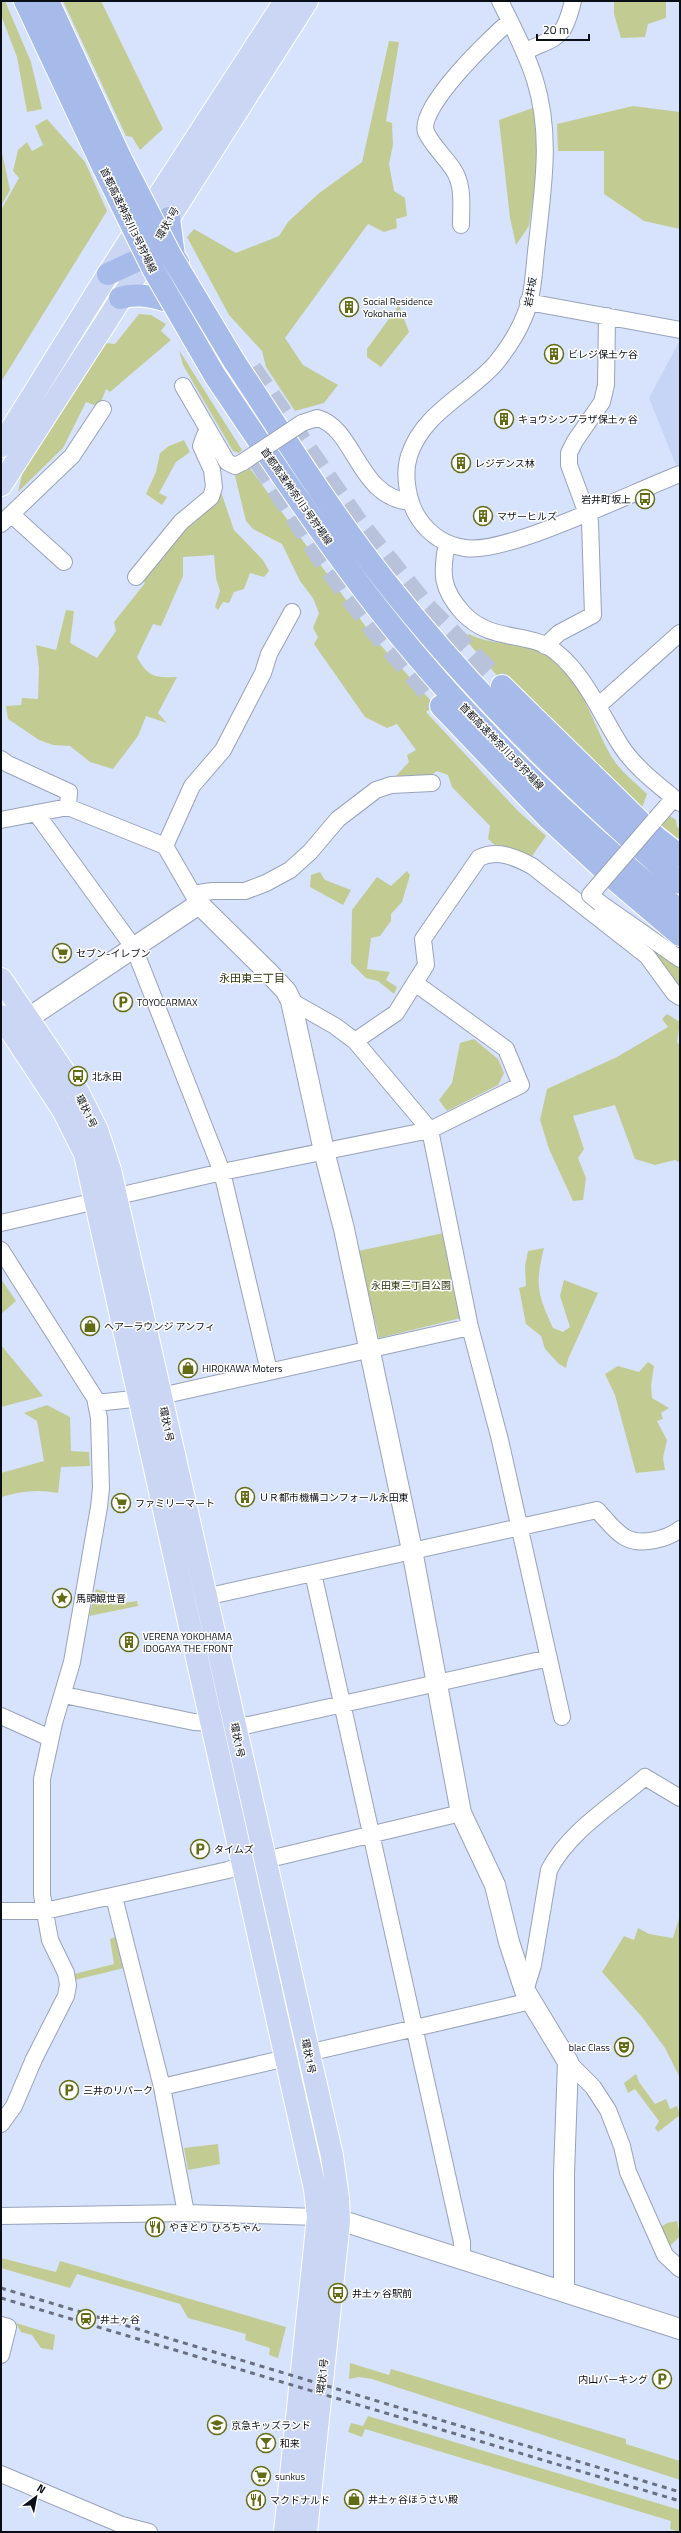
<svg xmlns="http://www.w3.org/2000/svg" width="681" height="2533" font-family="'Titillium Web','Noto Sans JP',sans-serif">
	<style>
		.built { fill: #c6d5f5 }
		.green { fill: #c2cc92 }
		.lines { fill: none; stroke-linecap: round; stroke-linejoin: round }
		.motorway-tunnel { stroke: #b8c2da; stroke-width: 22; stroke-dasharray: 22 11; stroke-linecap: butt }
		.minor-casing { stroke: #98a2bb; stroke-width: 18 }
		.tertiary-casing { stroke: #98a2bb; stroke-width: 22 }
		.primary-casing { stroke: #fff; stroke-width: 24 }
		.motorway-casing { stroke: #fff; stroke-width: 24 }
		.minor { stroke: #fff; stroke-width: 16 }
		.tertiary { stroke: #fff; stroke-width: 20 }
		.primary { stroke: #cad6f3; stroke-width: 22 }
		.motorway { stroke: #a7bbeb; stroke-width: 22 }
		.rail { stroke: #686f7f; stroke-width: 3; stroke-dasharray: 5 5; stroke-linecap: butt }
		.minor-bridge-casing { stroke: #98a2bb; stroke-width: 18; stroke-linecap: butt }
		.motorway-bridge-casing { stroke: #fff; stroke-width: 24; stroke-linecap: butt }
		.minor-bridge { stroke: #fff; stroke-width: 16 }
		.motorway-bridge { stroke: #a7bbeb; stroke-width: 22 }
		.labels { text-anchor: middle; stroke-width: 3; stroke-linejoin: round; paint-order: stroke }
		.street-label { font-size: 10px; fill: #0a0e16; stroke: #fff }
		.poi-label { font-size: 10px; fill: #0a0e16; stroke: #fff; text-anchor: start }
		.park-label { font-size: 10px; fill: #2c310c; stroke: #fff }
		.neighbourhood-label { font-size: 11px; fill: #2f350d; stroke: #fff }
	</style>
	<rect width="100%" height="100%" fill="#d7e2fd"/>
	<!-- built -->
	<path class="built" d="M680,340v124l-4,1 -27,-67z"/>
	<!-- green -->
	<path class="green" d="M1,1h4l26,61 11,47 -15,3 -10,-55 -16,-42z
		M63,1h38l62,128 -23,21 -8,-13 -6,-1z
		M614,1h52v17l-18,6 -3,13 -24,1 -7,-24z
		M389,41l10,1 -13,79 6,2 1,22 -4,19 5,27 11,7 2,18 -11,3 1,9 -13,4 -16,-8 -83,114 18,27 35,20 -14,18 -29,8 -29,-44 -4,-16 -33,-36 -42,-78 7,-8 42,24 43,-17 9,-14 30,-28 44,-32z
		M633,106l47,6v117l-36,-8 -40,-27v-43h-46l-1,-27z
		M533,108l5,53 -9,65 -13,19 -6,-27 -11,-98z
		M47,119l38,43 22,49 -106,171v-172l18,-32 -6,-7 5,-21 9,-8 5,9 11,-6 -8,-19z
		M1,148l9,42 -9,16z
		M399,305l10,27 -28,35 -14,-10v-8z
		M139,314l12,1 15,9 -5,7 10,9 -61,52 -4,-3 -7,18 -13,-5 -23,46 -45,44 5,-22 82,-127 10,1z
		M179,350l63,100 -3,3 -6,-2 -50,-86z
		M184,440l6,12 -14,10 -17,31 8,4 -5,8 -16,-11 10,-22 4,-19 9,-7z
		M249,467l125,171 61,67 -9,7 92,99 28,25 -16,23 -32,-11 -10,-9 2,-13 -38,-39 -4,-12 -11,-4 -9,6 -34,1 15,-16 -2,-7 9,-5 -19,-26 -10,4 -22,-11 -51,-73 4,-7 -5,-9 6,-15 -6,-15 -13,-17 -18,-37 -29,-15 -7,-8 -11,-45z
		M220,489l14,41 29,30 6,11 -5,6 -14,-4 -6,16 -10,3 -5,11 -6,-1 -5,8 -3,-3 5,-16 -4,-13 -2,-23 -31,2v19l-22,50 -8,-2 -16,33c11,20 18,21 40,20l-19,36 9,10 -21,-7 -8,20 -25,33 -23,-7 -20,-16 -17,-1 -14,-5 -31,-21 -2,-13 15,-1 1,-7 16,1 1,-31 -3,-23 20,5 10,-40 8,1 -4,32 27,15 19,-27 -2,-9 31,-39 -4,-4z
		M469,634c23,13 58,6 79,20 33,24 44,68 63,102 8,14 24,26 36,38l-5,14 -136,-134 -6,5 -36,-41z
		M669,815l7,5 1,7 3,2v11l-18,-14z
		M407,871l3,4 -8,27 -11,12v7l-11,15 -9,2 -4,31 23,3 -4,8 11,7 -3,7 -16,-13 -12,-3 -15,-15 1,-53 25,-33 14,9z
		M320,872l5,8 26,10 -8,15 -33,-18 1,-12z
		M608,920l72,49v21z
		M667,1014l13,8 -3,20 3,4v117l-5,-3 -20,5 -20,-6 -20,-54 -42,11 11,33 -6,9 8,20 -3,22 -10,1 -24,-52 -9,-29 7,-31 70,-32 51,-30 -6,-8z
		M474,1039l24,20 6,14 -6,12 -51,26 -8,-11 13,-17 8,-40z
		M444,1233l17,85 -82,20 -21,-87z
		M544,1248c-9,37 -7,45 9,80l10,4 7,-5 -10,-31 4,-16 34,13 -30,66 -2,9 -7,-4 -14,-15 -4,-13 -15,-12 -7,-36 7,-2 -1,-20 3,-15z
		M1,1279l15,22 -15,13z
		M1,1345l42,51 -42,11z
		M648,1362l6,4 -3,20 1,12 17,10 -8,5 2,6 -6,2 10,19 -4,18 2,12 -29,3 -21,-78 -10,-21 13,-8 21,6z
		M47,1405l23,12 1,34 18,1 1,14 -29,1 -3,26c-20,-4 -37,-2 -57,4v-24l43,-12 -7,-40 -13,-8z
		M96,1589l14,4 2,12 25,-4 1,5 -49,10z
		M680,1915v163l-15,-30 -23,-31 -40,-45 22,-36 10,4 4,-12 11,6 24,4z
		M117,1936l7,32 -49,12 -1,-6 40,-10 -4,-25z
		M636,2074l3,8 16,22 11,-5 4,10 7,-3 3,9 -22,17 -3,-4 4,-7 -24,-32 -7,4 -4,-10z
		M218,2144l2,20 -32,6 -4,-22z
		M677,2221l3,15 -10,10 -9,-19 6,-4z
		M1,2258l55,14 4,-11 226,66 -8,31 -9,-3 1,-7 -25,-8 1,-6 -58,-16 -8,-14 -103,-30 -7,14 -69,-20z
		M16,2323l39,12 -2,15 -12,-2 -9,-13 -11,-3z
		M350,2363l39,12 2,-6 235,70v5l54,17v19l-308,-101 -13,-2 -10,2z
		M368,2416l312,94v22l-10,-3 1,-8 -306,-92 -3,8 -14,-5 3,-9 12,3z"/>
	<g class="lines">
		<!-- motorway-tunnel -->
		<path class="motorway-tunnel" d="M251,369l107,155 67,83 77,79
			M259,460l64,99 51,69 67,78"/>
		<!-- minor casing -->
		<g class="minor-casing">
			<path id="minor" d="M500,1c13,26 26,51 35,79 17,55 8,107 2,163 -3,23 -3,50 -12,72 -7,18 -17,33 -29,48 -28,32 -73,49 -87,93 -6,19 -1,47 10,63 11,16 26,26 46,29 42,7 169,-57 215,-74
				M524,52c35,-17 39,-11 49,-51
				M461,225c0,-19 3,-40 -8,-56 -8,-12 -21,-24 -27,-37 -9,-24 65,-95 84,-111
				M528,302l152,28
				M183,386l44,76 8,4 8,-4
				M302,423l15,-5c39,10 40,80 94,84
				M11,514l53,48
				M1,524l71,-68 31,-47
				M447,543c-6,30 -6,46 16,70 29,31 67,17 93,39 30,24 45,63 65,94 15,23 39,40 59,57
				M136,577l45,-55 30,-25 3,-10 -2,-17 -11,-24 4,-11 5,-2
				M545,646l14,-13 34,-18 -3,-93 -21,-57v-12l6,-12 27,-39 4,-17 1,-69
				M598,706l82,-73
				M1,759l7,5 61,28 -1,15
				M36,813l98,135 88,224 47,199
				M1,820l67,-13 97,39 33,57
				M654,821l20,-23
				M165,846l27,-60 31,-36 40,-77 6,-19 23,-42
				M193,894l19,-3h33l21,-8 24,-13 20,-18 28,-33 38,-29 15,-5 41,-2
				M600,903l80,56
				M291,1001l44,25 20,15 75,89 40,197 30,113 62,277
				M355,1041l41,-28 30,-48 -3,-26 56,-81c18,-9 36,-1 53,8l115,90 27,37 6,4
				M1,1223l221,-51 208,-42 91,-45 -15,-36 -91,-66
				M1,1250l94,148 4,20 2,70 -2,19 -27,155 -18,61 -12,56v116l8,45 16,33 2,12 -2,11 -32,63 -20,47 -13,18
				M96,1403l65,-7 309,-69
				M313,1573l149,669v17
				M196,1599l401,-89c19,20 27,37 58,30 9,-2 18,-5 25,-11
				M64,1695l130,27 55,3 300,-67
				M1,1716l49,22
				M265,1860l196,-47
				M114,1897l48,190 24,126
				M1,1911h44l183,-41 15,-6
				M525,1991l8,-26 16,-95c20,-39 64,-65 96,-93l35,21
				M568,2062l25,25 15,23 14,36 6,26 37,83 15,14
				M162,2087l369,-86
				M1,2216l185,-3 132,4
				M1,2325l7,2 -7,28
				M1,2474l121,51 27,7"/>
		</g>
		<!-- tertiary casing -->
		<g class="tertiary-casing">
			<path id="tertiary" d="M15,1027l184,-123 70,69 17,18 5,10 33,150 20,78 68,321 49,263 34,72 14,57 16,49 43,71 -4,111v118
				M323,2218l26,5 331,106"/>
		</g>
		<!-- primary casing -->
		<g class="primary-casing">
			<path id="primary" d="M1,446l107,-172 177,-273
				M1,485l148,-230 20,-37 138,-217
				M1,979l78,115 18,36 13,40 222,986 6,42 1,23 -33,311
				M1,1016l62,94 22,44 230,1035 3,28 -2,20 -31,295"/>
		</g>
		<!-- motorway casing -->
		<g class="motorway-casing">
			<path id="motorway" d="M25,1l79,168
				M48,1l73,158
				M169,218l5,38 4,6
				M108,274l41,-19 17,1
				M120,298c15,-5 29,-2 44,2
				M234,361c49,74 96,150 151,220 87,111 188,209 295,302
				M215,376c49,73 98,147 151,217 90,118 199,224 314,318
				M502,686l154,151 24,19
				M441,706l108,113 65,60 66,56"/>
		</g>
		<!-- minor -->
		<use href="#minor" class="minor"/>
		<!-- tertiary -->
		<use href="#tertiary" class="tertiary"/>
		<!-- primary -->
		<use href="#primary" class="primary"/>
		<!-- motorway -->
		<use href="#motorway" class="motorway"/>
		<!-- rail -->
		<path class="rail" d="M1,2288l679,204
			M1,2298l679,203"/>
		<!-- minor-bridge casing -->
		<g class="minor-bridge-casing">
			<path id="minor-bridge" d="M243,462l59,-39
				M600,903l-10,-8 64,-74"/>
		</g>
		<!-- motorway-bridge casing -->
		<g class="motorway-bridge-casing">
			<path id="motorway-bridge" d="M121,159l50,97 63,105
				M104,169l49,100 62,107"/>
		</g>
		<!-- minor-bridge -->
		<use href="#minor-bridge" class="minor-bridge"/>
		<!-- motorway-bridge -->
		<use href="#motorway-bridge" class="motorway-bridge"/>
	</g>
	<!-- icons -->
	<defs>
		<g id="building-ring" transform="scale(1)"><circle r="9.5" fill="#fff" stroke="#616c14" stroke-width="1.5"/><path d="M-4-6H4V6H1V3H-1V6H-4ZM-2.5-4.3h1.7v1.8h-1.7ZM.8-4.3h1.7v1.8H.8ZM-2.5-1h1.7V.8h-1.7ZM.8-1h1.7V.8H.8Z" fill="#616c14"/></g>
		<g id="bus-ring" transform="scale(1)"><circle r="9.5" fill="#fff" stroke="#616c14" stroke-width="1.5"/><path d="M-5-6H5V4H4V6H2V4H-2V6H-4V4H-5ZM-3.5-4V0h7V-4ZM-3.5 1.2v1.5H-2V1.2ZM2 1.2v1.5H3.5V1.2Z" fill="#616c14"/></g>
		<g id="supermarket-ring" transform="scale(1)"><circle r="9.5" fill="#fff" stroke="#616c14" stroke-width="1.5"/><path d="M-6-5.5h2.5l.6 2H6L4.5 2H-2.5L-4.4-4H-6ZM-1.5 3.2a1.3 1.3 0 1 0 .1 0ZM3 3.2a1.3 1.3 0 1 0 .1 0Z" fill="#616c14"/></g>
		<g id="parking-ring" transform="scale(1)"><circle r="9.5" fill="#fff" stroke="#616c14" stroke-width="1.5"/><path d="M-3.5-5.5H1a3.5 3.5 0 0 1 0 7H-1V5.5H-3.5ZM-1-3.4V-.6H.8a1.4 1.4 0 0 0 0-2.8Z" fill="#616c14"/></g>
		<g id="shop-ring" transform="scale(1)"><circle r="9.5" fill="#fff" stroke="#616c14" stroke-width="1.5"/><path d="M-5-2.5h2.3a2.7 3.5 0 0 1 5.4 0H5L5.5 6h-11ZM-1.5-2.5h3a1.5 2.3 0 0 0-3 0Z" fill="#616c14"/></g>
		<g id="sight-ring" transform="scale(1)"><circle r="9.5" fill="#fff" stroke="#616c14" stroke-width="1.5"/><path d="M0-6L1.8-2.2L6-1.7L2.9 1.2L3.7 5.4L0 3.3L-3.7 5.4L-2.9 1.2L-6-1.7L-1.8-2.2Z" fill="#616c14"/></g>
		<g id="theatre-ring" transform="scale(1)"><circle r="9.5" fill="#fff" stroke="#616c14" stroke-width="1.5"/><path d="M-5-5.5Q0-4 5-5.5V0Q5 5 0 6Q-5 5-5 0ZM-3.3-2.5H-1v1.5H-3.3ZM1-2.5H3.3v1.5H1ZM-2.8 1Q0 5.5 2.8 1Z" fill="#616c14"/></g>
		<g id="restaurant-ring" transform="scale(1)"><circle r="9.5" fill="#fff" stroke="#616c14" stroke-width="1.5"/><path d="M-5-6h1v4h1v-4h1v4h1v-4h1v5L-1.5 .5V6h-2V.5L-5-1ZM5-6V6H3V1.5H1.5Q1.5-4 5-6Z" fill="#616c14"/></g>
		<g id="station-ring" transform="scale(1)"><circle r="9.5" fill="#fff" stroke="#616c14" stroke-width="1.5"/><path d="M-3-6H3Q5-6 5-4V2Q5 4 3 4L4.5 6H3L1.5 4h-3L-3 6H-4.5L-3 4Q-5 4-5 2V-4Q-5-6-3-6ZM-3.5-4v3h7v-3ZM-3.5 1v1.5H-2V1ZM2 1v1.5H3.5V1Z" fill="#616c14"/></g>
		<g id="school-ring" transform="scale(1)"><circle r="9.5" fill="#fff" stroke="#616c14" stroke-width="1.5"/><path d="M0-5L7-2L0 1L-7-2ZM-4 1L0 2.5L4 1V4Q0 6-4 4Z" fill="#616c14"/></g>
		<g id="bar-ring" transform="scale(1)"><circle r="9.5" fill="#fff" stroke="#616c14" stroke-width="1.5"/><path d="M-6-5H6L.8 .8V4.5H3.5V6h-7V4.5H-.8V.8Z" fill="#616c14"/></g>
	</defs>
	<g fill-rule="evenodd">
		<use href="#building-ring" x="349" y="307"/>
		<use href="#building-ring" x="554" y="354"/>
		<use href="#building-ring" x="504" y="419"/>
		<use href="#building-ring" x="461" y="463"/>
		<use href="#bus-ring" x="645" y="499"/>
		<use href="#building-ring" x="483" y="516"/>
		<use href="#supermarket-ring" x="62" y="953"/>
		<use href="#parking-ring" x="123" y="1002"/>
		<use href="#bus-ring" x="78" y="1076"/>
		<use href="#shop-ring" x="90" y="1326"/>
		<use href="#shop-ring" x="188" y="1368"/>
		<use href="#building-ring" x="245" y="1497"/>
		<use href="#supermarket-ring" x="121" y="1503"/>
		<use href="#sight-ring" x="62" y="1598"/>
		<use href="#building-ring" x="129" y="1642"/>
		<use href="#parking-ring" x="200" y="1849"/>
		<use href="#theatre-ring" x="624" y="2047"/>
		<use href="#parking-ring" x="69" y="2090"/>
		<use href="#restaurant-ring" x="155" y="2227"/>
		<use href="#bus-ring" x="338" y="2293"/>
		<use href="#station-ring" x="86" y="2319"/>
		<use href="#parking-ring" x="662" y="2379"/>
		<use href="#school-ring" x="217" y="2425"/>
		<use href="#bar-ring" x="266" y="2443"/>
		<use href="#supermarket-ring" x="261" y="2476"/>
		<use href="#shop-ring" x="354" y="2499"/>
		<use href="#restaurant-ring" x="256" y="2500"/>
	</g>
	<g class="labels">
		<!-- street labels -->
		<g class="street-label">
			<text transform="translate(129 220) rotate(64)" y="4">首都高速神奈川3号狩場線</text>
			<text transform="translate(167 223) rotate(-60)" y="4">環状1号</text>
			<text transform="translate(530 292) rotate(-80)" y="4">岩井坂</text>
			<text transform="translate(297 496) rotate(55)" y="4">首都高速神奈川3号狩場線</text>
			<text transform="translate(502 746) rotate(46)" y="4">首都高速神奈川3号狩場線</text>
			<text transform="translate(87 1111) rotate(64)" y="4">環状1号</text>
			<text transform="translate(167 1424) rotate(78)" y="4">環状1号</text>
			<text transform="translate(238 1740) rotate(78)" y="4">環状1号</text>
			<text transform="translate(309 2056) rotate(78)" y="4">環状1号</text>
			<text transform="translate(322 2376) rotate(-84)" y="4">環状1号</text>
		</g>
		<!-- poi labels -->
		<g class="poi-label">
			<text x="363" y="305">Social Residence<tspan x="363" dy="12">Yokohama</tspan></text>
			<text x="568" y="358">ビレジ保土ケ谷</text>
			<text x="518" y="423">キョウシンプラザ保土ヶ谷</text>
			<text x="475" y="467">レジデンス林</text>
			<text x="631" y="503" text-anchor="end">岩井町坂上</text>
			<text x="497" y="520">マザーヒルズ</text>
			<text x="76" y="957">セブン-イレブン</text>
			<text x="137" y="1006">TOYOCARMAX</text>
			<text x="92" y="1080">北永田</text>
			<text x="104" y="1330">ヘアーラウンジ アンフィ</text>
			<text x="202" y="1372">HIROKAWA Moters</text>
			<text x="259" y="1501">ＵＲ都市機構コンフォール永田東</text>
			<text x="135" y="1507">ファミリーマート</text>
			<text x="76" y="1602">馬頭観世音</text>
			<text x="143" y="1640">VERENA YOKOHAMA<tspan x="143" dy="12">IDOGAYA THE FRONT</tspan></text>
			<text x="214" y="1853">タイムズ</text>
			<text x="610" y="2051" text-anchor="end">blac Class</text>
			<text x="83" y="2094">三井のリパーク</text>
			<text x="169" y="2231">やきとり ひろちゃん</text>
			<text x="352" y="2297">井土ヶ谷駅前</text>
			<text x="100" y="2323">井土ヶ谷</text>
			<text x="648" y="2383" text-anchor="end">内山パーキング</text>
			<text x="231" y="2429">京急キッズランド</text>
			<text x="280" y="2447">和来</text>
			<text x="275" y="2480">sunkus</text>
			<text x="368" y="2503">井土ヶ谷ほうさい殿</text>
			<text x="270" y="2504">マクドナルド</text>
		</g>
		<!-- park labels -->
		<g class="park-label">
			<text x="411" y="1289">永田東三丁目公園</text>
		</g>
		<!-- neighbourhood labels -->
		<g class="neighbourhood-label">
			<text x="252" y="982">永田東三丁目</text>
		</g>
	</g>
	<!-- border -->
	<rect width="681" height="2533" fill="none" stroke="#0a0e16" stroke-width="4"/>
	<!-- north arrow -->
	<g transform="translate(36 2497) rotate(32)" stroke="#ffffff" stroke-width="3" paint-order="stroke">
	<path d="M0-3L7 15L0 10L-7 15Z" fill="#0a0e16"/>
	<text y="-6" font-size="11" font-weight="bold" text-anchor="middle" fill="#0a0e16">N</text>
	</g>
	<!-- scale -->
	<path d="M537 34v6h52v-6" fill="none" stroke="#0a0e16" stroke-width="2"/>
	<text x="543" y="34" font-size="12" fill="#0a0e16" stroke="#ffffff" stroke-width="3" paint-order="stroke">20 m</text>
</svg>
